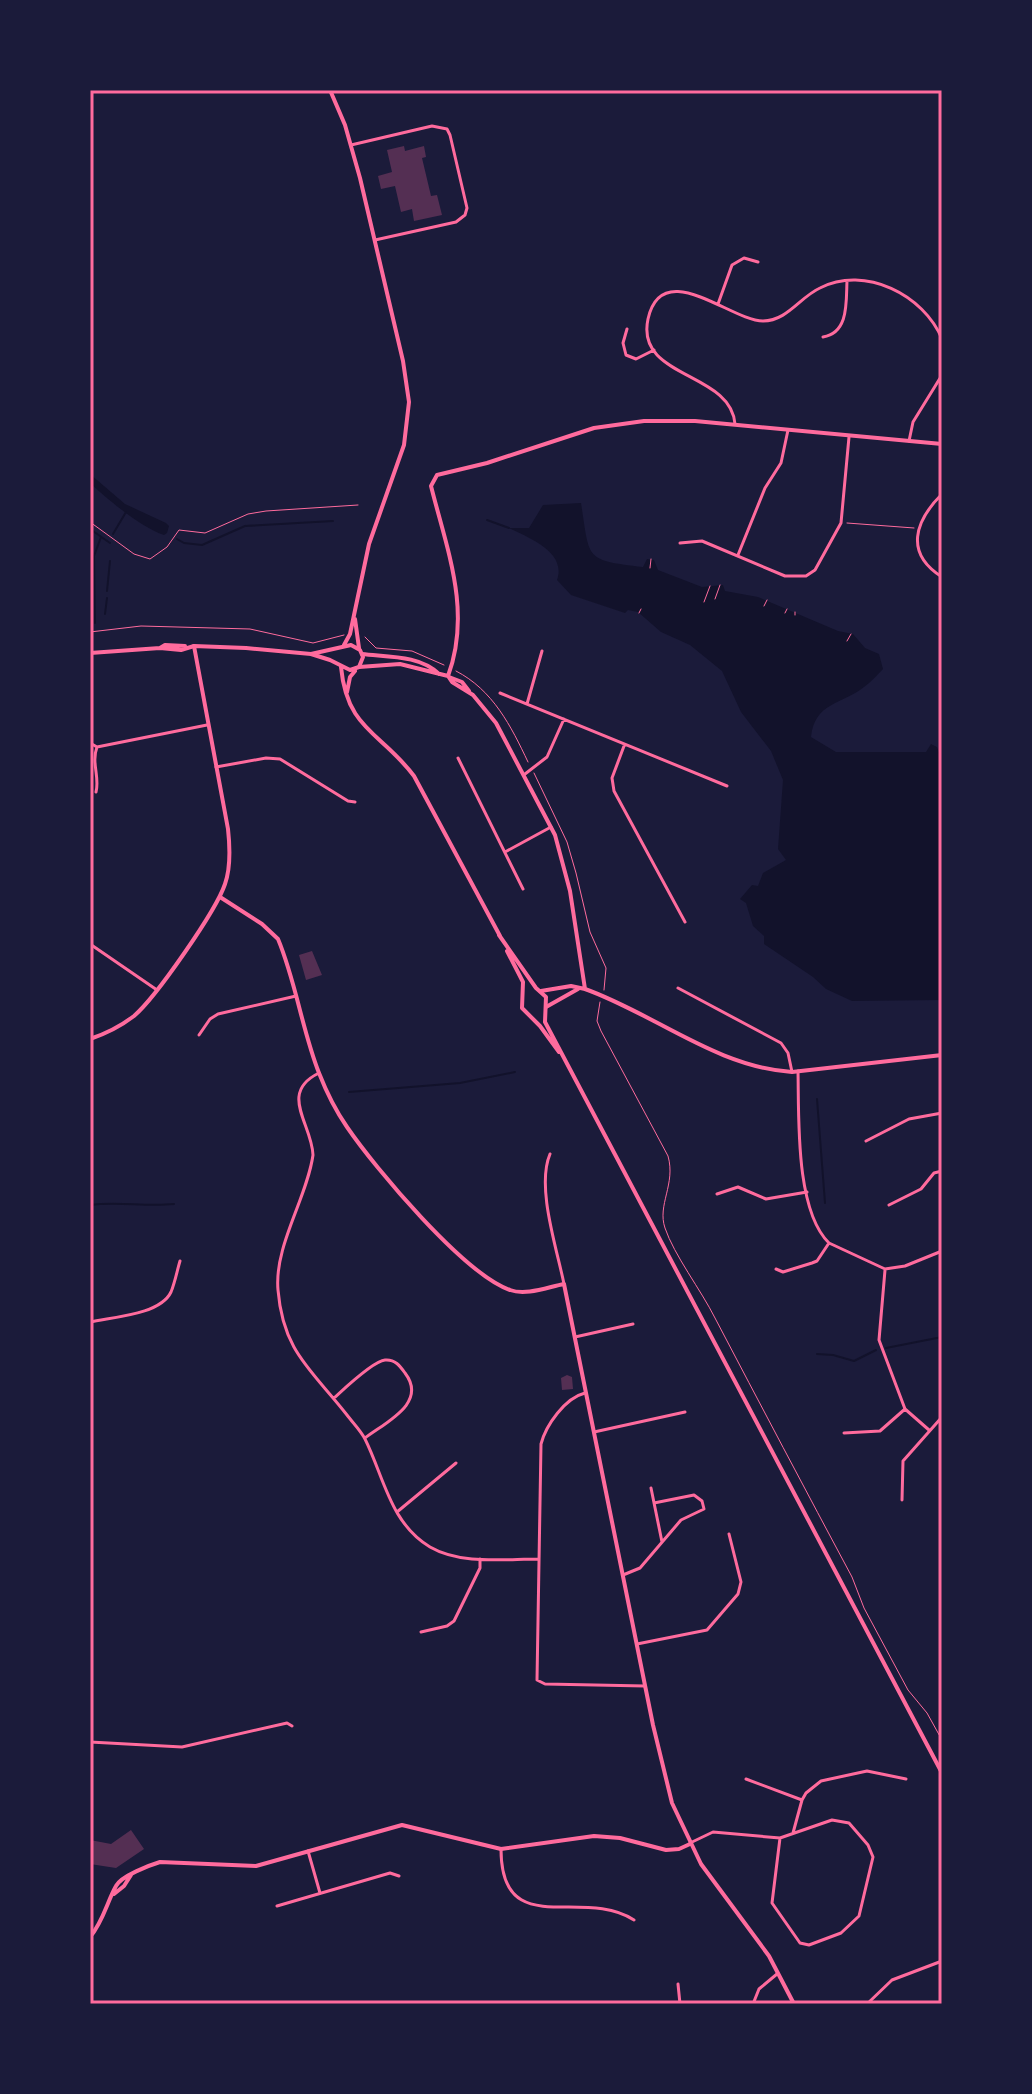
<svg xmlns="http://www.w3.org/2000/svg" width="1032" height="2094" font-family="Jost,sans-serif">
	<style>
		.water { fill: #12122b }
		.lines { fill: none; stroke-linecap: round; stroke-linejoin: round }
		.stream { stroke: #12122b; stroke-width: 2 }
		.building { fill: #542f53 }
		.path { stroke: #ff6b9d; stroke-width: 1 }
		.minor { stroke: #ff6b9d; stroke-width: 3 }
		.tertiary { stroke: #ff6b9d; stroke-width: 4 }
		.secondary { stroke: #ff6b9d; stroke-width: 4 }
		.neatline { fill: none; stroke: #ff6b9d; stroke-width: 3 }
	</style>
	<rect width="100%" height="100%" fill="#1b1b3a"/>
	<!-- water -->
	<path class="water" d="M90,474l35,30 41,19 3,3 -2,7 -3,2c-22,-7 -57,-36 -74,-52z
		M581,503c9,57 3,57 62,64l4,-8 7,1 4,10 44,17 21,-2 2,6 33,6 80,34 15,3 12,14 14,6 4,15c-6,6 -12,13 -19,18 -23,18 -49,15 -53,50l25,15h90l5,-8 6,3 5,13v240l-90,1 -26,-12 -13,-12 -49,-33v-8l-11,-10 -7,-23 -6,-4 12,-14 6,1 5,-13 23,-13 -8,-11 5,-69 -12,-29 -30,-39 -19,-41 -32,-26 -29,-13 -23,-20 -10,-2 -3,3 -54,-18 -14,-15c10,-28 -28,-42 -48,-52h20l14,-23z"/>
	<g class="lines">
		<!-- stream -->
		<path class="stream" d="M487,520l22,8
			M90,529l20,14
			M113,534l13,-22
			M177,539l7,4 18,2 43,-19 88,-5
			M107,591l3,-30
			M105,614l2,-16
			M95,623l-1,-67 7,-19
			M349,1092l111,-9 55,-11
			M817,1099l8,104
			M90,1205c27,-4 56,2 84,-1
			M886,1348l56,-11
			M817,1354l16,1 21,6 22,-11"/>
	</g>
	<!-- building -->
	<path class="building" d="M404,146l1,5 19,-5 2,11 -4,1 9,38 6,-1 5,20 -28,6 -2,-12 -11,3 -6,-26 -14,3 -3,-13 14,-4 -5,-22z
		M312,951l10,24 -16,5 -7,-25z
		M567,1375l5,2 1,12 -11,1 -1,-12z
		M131,1830l13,19 -28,19 -26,-4v-24l21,4z"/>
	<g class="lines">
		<!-- path -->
		<path class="path" d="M90,522l44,32 16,5 17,-12 12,-17 26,3 43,-19 18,-3 92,-6
			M847,523l67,5
			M650,568l1,-9
			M715,599l5,-14
			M704,602l6,-16
			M764,606l3,-6
			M639,613l2,-4
			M785,613l2,-4
			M795,615v-3
			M90,632l51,-6 109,3 63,14 31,-8
			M365,637l11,11 36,3 32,14
			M847,641l4,-7
			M456,671c37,19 55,55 72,91
			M534,773l33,69 9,31 14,59 16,36 -2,22
			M600,1002l-3,19 4,10 67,125c8,28 -11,49 -3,72 9,27 36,62 50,90 45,86 91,173 137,259l12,31 44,82 19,23 15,27"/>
		<!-- minor -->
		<path class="minor" d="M351,145l81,-19 15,3 3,6 17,73 -2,7 -9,7 -81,18
			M718,304l14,-39 12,-7 14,4
			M627,329l-4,14 3,12 10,4 18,-9
			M823,337c26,-4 23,-35 24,-56
			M735,424c-4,-53 -100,-45 -87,-105 14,-63 83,2 115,2 24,0 37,-24 57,-33 45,-23 104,7 122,51
			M909,441l4,-19 29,-47
			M942,494c-27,27 -38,59 0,83
			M680,543l22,-2 83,35h21l9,-6 26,-47 8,-86
			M738,555l27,-67 16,-25 7,-33
			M500,693l227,93
			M527,704l15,-53
			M90,743l7,4 110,-22
			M624,746l-12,32 2,13 71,131
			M458,758l65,131
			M216,767l50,-9 14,1 68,42 7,1
			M525,774l22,-17 17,-38
			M96,792c4,-15 -5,-29 1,-45
			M505,852l46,-25
			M90,944l67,46
			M678,988l103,55 7,10 4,19
			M199,1035l11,-16 8,-5 78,-18
			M798,1071c1,45 -3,139 31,172l56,26 20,-3 37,-15
			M319,1073c-41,20 -7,51 -6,82 -6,43 -39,91 -35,135 5,62 34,80 69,125 6,8 14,16 18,24 19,38 25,84 65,108 31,18 74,12 108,12
			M866,1141l43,-22 33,-6
			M550,1154c-14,33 7,95 14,130
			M717,1194l21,-7 28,12 41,-7
			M889,1205l32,-16 13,-16 8,-2
			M776,1269l7,3 29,-9 5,-2 12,-18
			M885,1270l-6,70 26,69 24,21
			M90,1322c22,-5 70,-7 81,-30 4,-10 6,-21 9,-31
			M575,1337l58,-13
			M585,1393c-20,5 -39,32 -44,51l-4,236 8,4 100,2
			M334,1398c10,-9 39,-37 51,-38 10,-1 15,6 20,13 23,30 -19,49 -40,65
			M594,1432l91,-20
			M844,1433l36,-2 25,-22
			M651,1488l11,54
			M902,1500l1,-39 39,-44
			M397,1512l59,-49
			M623,1575l17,-7 41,-48 23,-11 -2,-8 -8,-6 -40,8
			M421,1632l26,-6 7,-5 26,-53v-9
			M637,1644l70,-14 31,-36 3,-12 -12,-48
			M90,1742l92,5 105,-24 5,3
			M746,1779l56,21
			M793,1833l9,-33 4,-7 15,-12 46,-10 39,8
			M690,1843l23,-11 67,6 52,-18 17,3 19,22 5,12 -14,59 -18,17 -32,12 -9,-2 -28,-40 8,-65
			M501,1849c0,93 81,37 133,71
			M308,1851l12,42
			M277,1906l113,-33 9,3
			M678,1984l2,20
			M753,2004l6,-15 18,-15
			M867,2004l25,-24 50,-19"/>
		<!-- tertiary -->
		<path class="tertiary" d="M362,654c25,3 58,1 77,20
			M359,667l41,-3 48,12 4,6 21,13 23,28 59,112 15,56 15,98
			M448,676c24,-65 -1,-126 -17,-190l6,-11 50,-12 107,-35 50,-7h51l247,23
			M449,677l13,5 7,9
			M220,897l42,27 16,15c18,43 24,91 41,134 7,18 17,38 28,54 28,41 117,147 163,163 16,6 38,-3 54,-6l89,441 19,78 29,61 68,92 25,48
			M541,991l30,-5 14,3c70,25 131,78 207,83l150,-17
			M546,1007l32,-18
			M90,1039c15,-5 31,-13 44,-23 22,-19 82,-105 91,-132 6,-17 5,-37 3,-55l-34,-183
			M114,1894l10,-8 7,-11
			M90,1937c13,-15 17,-35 26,-51 5,-10 34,-21 44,-24l96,4 146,-41 99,24 93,-13 26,2 46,12 13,-1 11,-5"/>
		<!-- secondary -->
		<path class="secondary" d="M330,90l15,35 15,53 43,183 6,41 -5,43 -35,99 -19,90 -6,11
			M355,619l4,29
			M160,648l5,-3 20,1
			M90,653l70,-5 21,2 13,-4 52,2 65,6 19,6 20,10 9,-3 4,-10 -3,-7 -9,-5 -40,9
			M341,667c6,63 40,65 73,109l86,160
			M347,692l3,-15 5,-6
			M499,935l37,53 10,9 -1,25 397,751
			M507,951l16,31 -1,26 18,18 19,26"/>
	</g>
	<!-- border -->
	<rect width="1032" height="2094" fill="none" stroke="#1b1b3a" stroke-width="184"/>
	<rect x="92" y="92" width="848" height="1910" class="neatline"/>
</svg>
